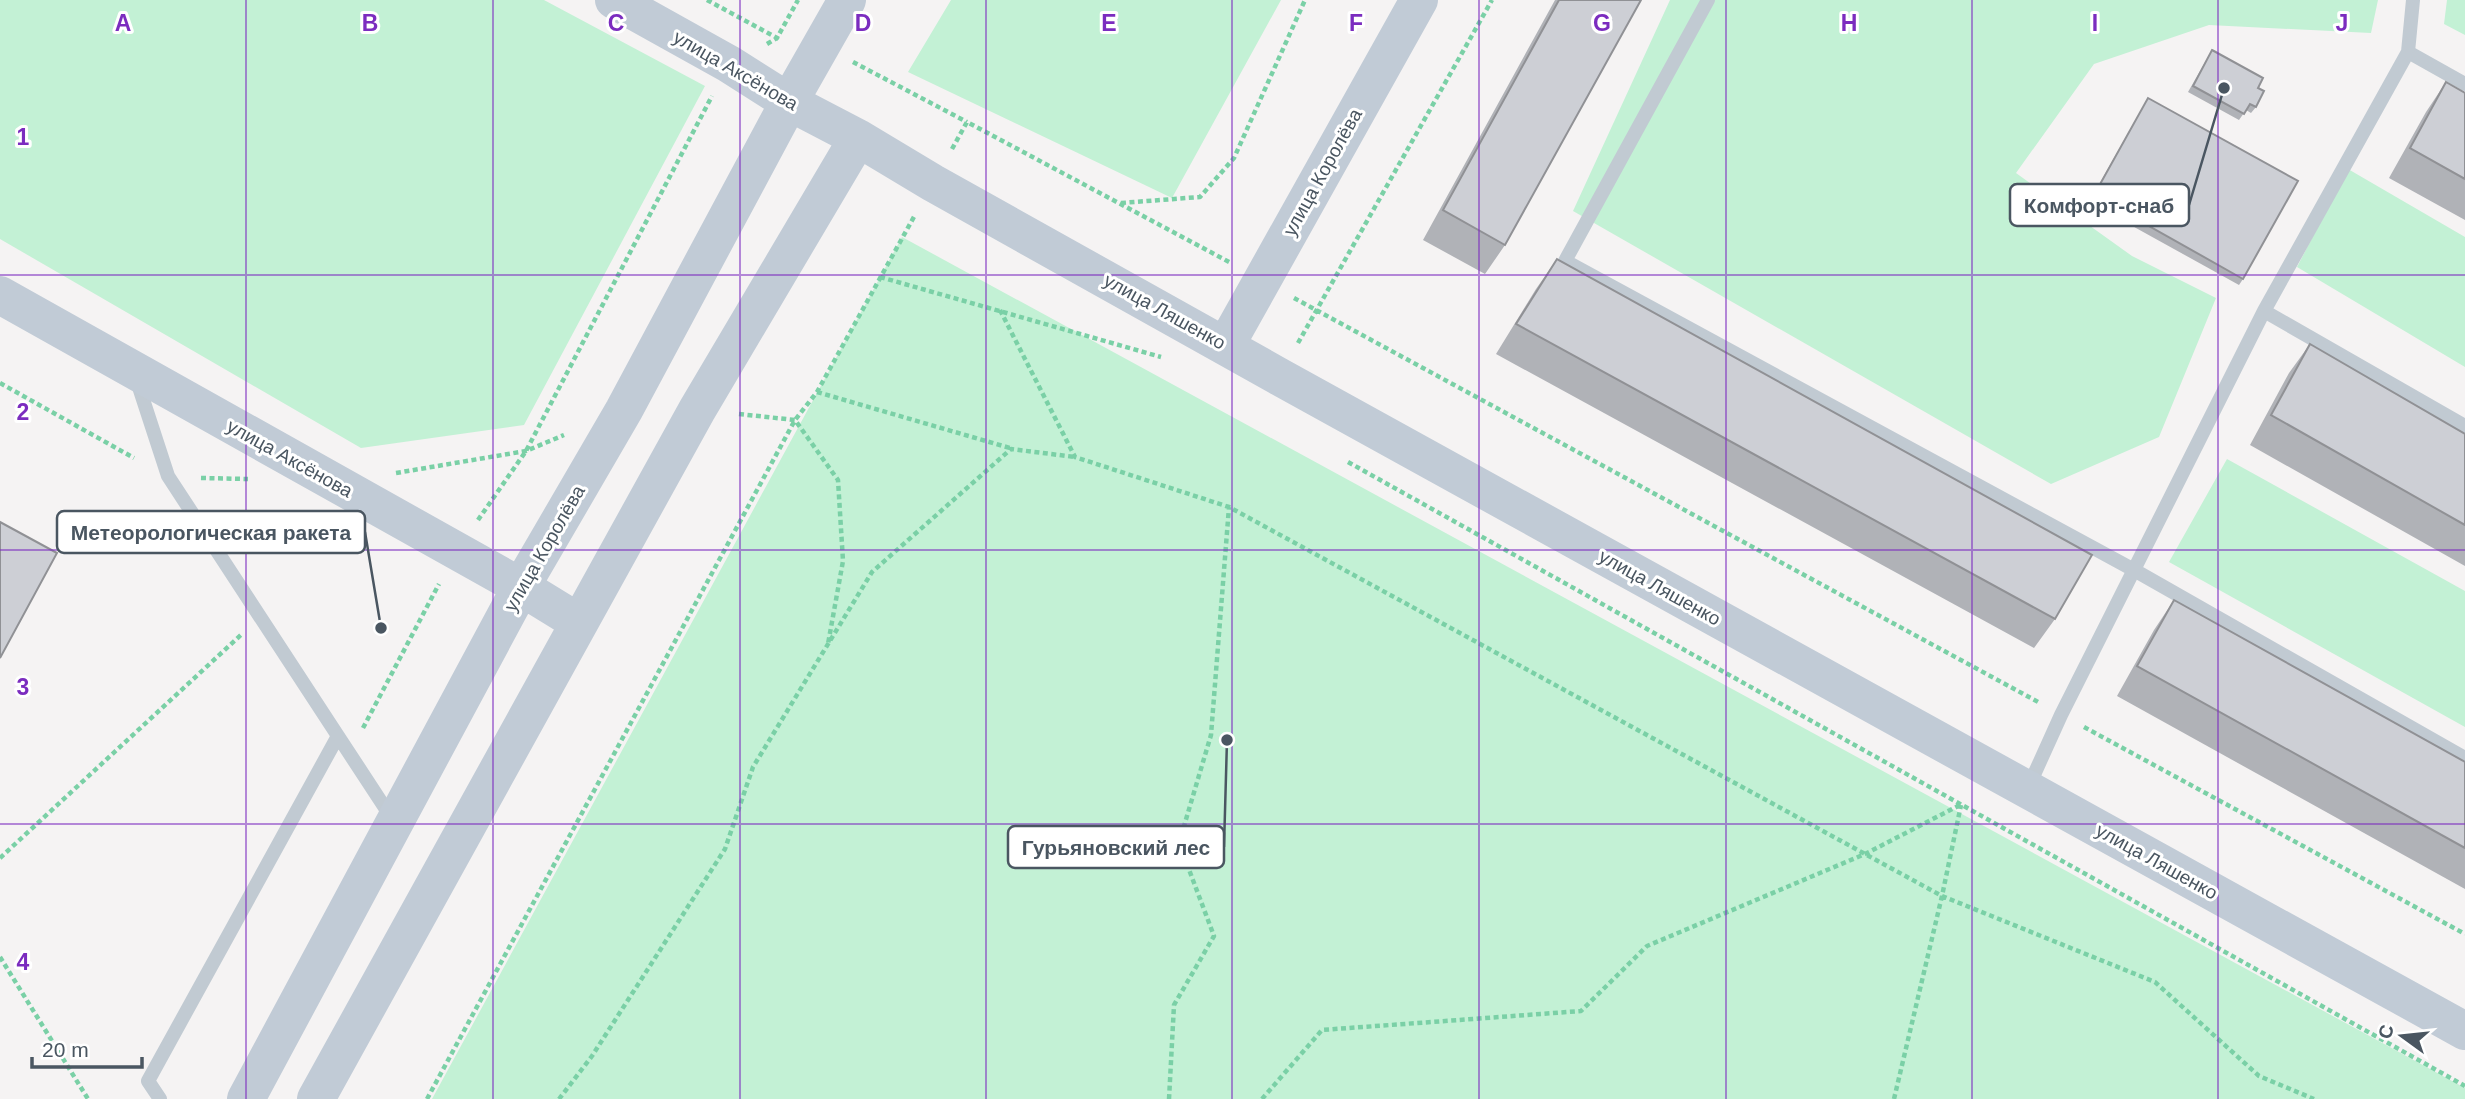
<svg xmlns="http://www.w3.org/2000/svg" width="2465" height="1099" font-family="Helvetica,sans-serif">
	<style>
		.green { fill: #c3f1d5 }
		.lines { fill: none; stroke-linecap: round; stroke-linejoin: round }
		.path { stroke: #7ad0a6; stroke-width: 4.5; stroke-dasharray: 5 3.5; stroke-linecap: butt }
		.lane { stroke: #c1cad2; stroke-width: 14 }
		.secondary { stroke: #c1cbd6; stroke-width: 38 }
		.wall { fill: #b0b2b7 }
		.building { fill: #cdcfd5; stroke: #909195; stroke-width: 2 }
		.grid { fill: none; stroke: #7b2cbf; stroke-width: 2; stroke-opacity: 0.55 }
		.labels { text-anchor: middle; stroke-width: 6; stroke-linejoin: round; paint-order: stroke }
		.street-label { font-size: 19px; fill: #4a5661; stroke: #fff }
		.grid-label { font-size: 23px; text-anchor: middle; font-weight: bold; fill: #7b2cbf; stroke: #fff; stroke-width: 6; stroke-linejoin: round; paint-order: stroke }
		.leader { fill: none; stroke: #4a5661; stroke-width: 2.5 }
		.callout-dot { fill: #4a5661; stroke: #fff; stroke-width: 2.5 }
		.callout { fill: #fff; stroke: #4a5661; stroke-width: 2.5 }
		.callout-label { font-size: 21px; text-anchor: middle; font-weight: bold; fill: #4a5661 }
	</style>
	<rect width="100%" height="100%" fill="#f5f3f3"/>
	<!-- green -->
	<path class="green" d="M0,0h544l161,86 -181,339 -163,23 -361,-209z
		M951,0h330l-109,198 -264,-126z
		M1670,0h708l-7,33 -162,-8 -115,39 -78,109 116,83 84,42 -57,139 -108,47 -478,-273z
		M2447,0h18v35l-21,-11z
		M2348,169l117,68v130l-168,-100z
		M902,237l1563,851v11h-2033z
		M2227,459l238,132v136l-296,-165z"/>
	<g class="lines">
		<!-- path -->
		<path class="path" d="M707,0l72,39
			M767,44l10,-6 21,-38
			M853,62l114,60
			M952,149l15,-27 264,141
			M1121,203l79,-6 34,-39 71,-158
			M880,277l281,80
			M1294,298l746,405
			M1000,310l75,147 154,50 713,389 213,86 104,94 55,23
			M1298,343l194,-343
			M0,383l134,75
			M817,392l193,56
			M739,414l56,6 43,60 5,81 -15,83
			M1348,462l1117,624
			M396,473l130,-22 38,-16
			M201,478l47,1
			M478,520l48,-69 186,-355
			M2084,727l381,207
			M363,728l76,-144
			M0,858l243,-225
			M0,957l88,142
			M427,1099l368,-679 22,-28 98,-177
			M559,1099l33,-43 133,-207 28,-82 119,-195 139,-123 64,8
			M1169,1099l5,-94 40,-69 -35,-93 32,-108 18,-228
			M1262,1099l60,-69 259,-19 66,-65 218,-92 95,-49
			M1894,1099l48,-203 19,-91"/>
		<!-- lane -->
		<path class="lane" d="M1708,0l-143,261 569,309 331,188
			M2408,52l57,32
			M2264,311l201,115
			M137,381l31,95 170,260 -190,345 12,18
			M338,736l55,84
			M2028,788l33,-73 203,-404 144,-259 5,-52"/>
		<!-- secondary -->
		<path class="secondary" d="M614,0l115,64 60,38 69,36 75,45 345,193 1187,655
			M0,295l521,292 57,35
			M1226,345l193,-345
			M246,1099l275,-512 103,-177 165,-308 58,-102
			M316,1099l381,-689 161,-272"/>
	</g>
	<!-- wall -->
	<path class="wall" d="M1555,0h86l-136,245 -20,29 -62,-34z
		M2212,50l46,38 -2,19 -5,6 -5,-3 -7,10 -51,-28z
		M2446,82l19,11v127l-76,-42 37,-66z
		M2148,98l95,181 -4,6 -150,-83z
		M1557,259l498,360 -21,29 -538,-294 40,-65z
		M2310,344l155,90v132l-215,-121 39,-72z
		M2174,600l291,162v127l-348,-193 37,-66z"/>
	<!-- building -->
	<path class="building" d="M1559,0h82l-136,245 -62,-35z
		M2212,50l51,28 -5,10 6,3 -8,16 -6,-3 -6,10 -51,-28z
		M2446,82l19,11v86l-55,-31z
		M2148,98l150,83 -55,98 -149,-84z
		M1557,259l535,296 -37,64 -539,-295z
		M2310,344l155,90v91l-194,-110z
		M0,522l57,31 -57,105z
		M2174,600l291,162v86l-328,-182z"/>
	<!-- grid -->
	<path class="grid" d="M246,0v1099M493,0v1099M740,0v1099M986,0v1099M1232,0v1099M1479,0v1099M1726,0v1099M1972,0v1099M2218,0v1099M0,275h2465M0,550h2465M0,824h2465"/>
	<g class="labels">
		<!-- street labels -->
		<g class="street-label">
			<text transform="translate(736 70) rotate(30)" y="7">улица Аксёнова</text>
			<text transform="translate(1322 172) rotate(-61)" y="7">улица Королёва</text>
			<text transform="translate(1165 311) rotate(29)" y="7">улица Ляшенко</text>
			<text transform="translate(290 458) rotate(29)" y="7">улица Аксёнова</text>
			<text transform="translate(544 548) rotate(-60)" y="7">улица Королёва</text>
			<text transform="translate(1660 587) rotate(29)" y="7">улица Ляшенко</text>
			<text transform="translate(2157 861) rotate(29)" y="7">улица Ляшенко</text>
		</g>
	</g>
	<g class="grid-label">
		<text x="123" y="31">A</text>
		<text x="370" y="31">B</text>
		<text x="616" y="31">C</text>
		<text x="863" y="31">D</text>
		<text x="1109" y="31">E</text>
		<text x="1356" y="31">F</text>
		<text x="1602" y="31">G</text>
		<text x="1849" y="31">H</text>
		<text x="2095" y="31">I</text>
		<text x="2342" y="31">J</text>
		<text x="23" y="145">1</text>
		<text x="23" y="420">2</text>
		<text x="23" y="695">3</text>
		<text x="23" y="970">4</text>
	</g>
	<!-- callouts -->
	<path class="leader" d="M2224 88L2189 205M381 628L365 532M1227 740L1224 847"/>
	<g class="callout-dot">
		<circle cx="2224" cy="88" r="7"/>
		<circle cx="381" cy="628" r="7"/>
		<circle cx="1227" cy="740" r="7"/>
	</g>
	<g class="callout">
		<rect x="2010" y="184" width="179" height="42" rx="7"/>
		<rect x="57" y="511" width="308" height="42" rx="7"/>
		<rect x="1008" y="826" width="216" height="42" rx="7"/>
	</g>
	<g class="callout-label">
		<text x="2099" y="213">Комфорт-снаб</text>
		<text x="211" y="540">Метеорологическая ракета</text>
		<text x="1116" y="855">Гурьяновский лес</text>
	</g>
	<!-- north arrow -->
	<g transform="translate(2402 1036) rotate(285)" stroke="#ffffff" stroke-width="5" paint-order="stroke">
	<path d="M0-5L12 26L0 18L-12 26Z" fill="#4a5661"/>
	<text y="-10" font-size="19" font-weight="bold" text-anchor="middle" fill="#4a5661">С</text>
	</g>
	<!-- scale -->
	<path d="M32 1057v10h110v-10" fill="none" stroke="#4a5661" stroke-width="3.5"/>
	<text x="42" y="1057" font-size="21" fill="#4a5661" stroke="#ffffff" stroke-width="5" paint-order="stroke">20 m</text>
</svg>
